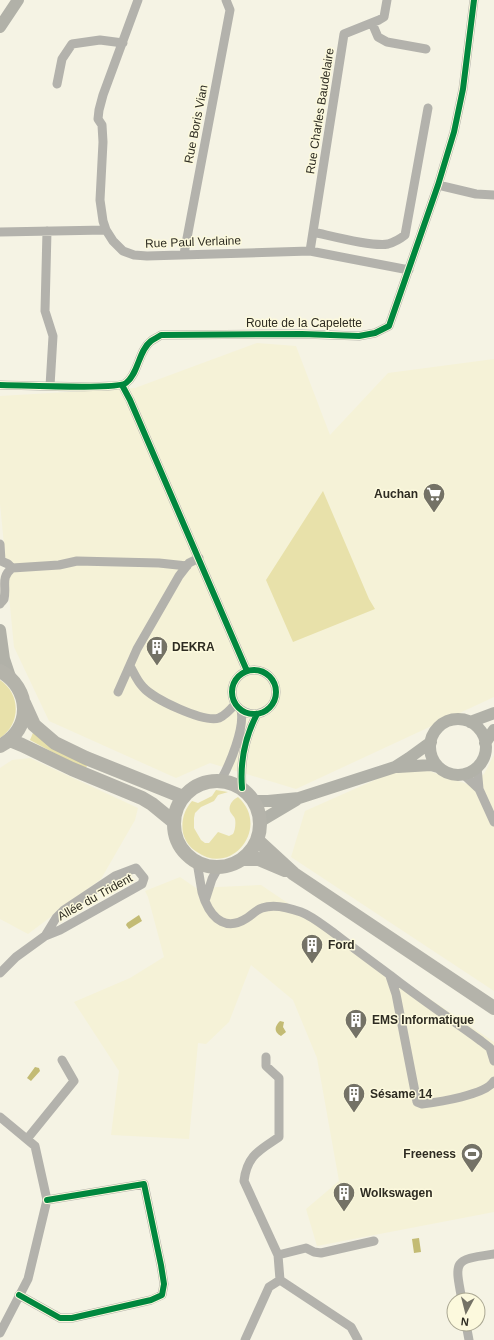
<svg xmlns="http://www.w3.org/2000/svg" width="494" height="1340" font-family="Arial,sans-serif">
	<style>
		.built { fill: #f5f2d7 }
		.green { fill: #e8e1aa }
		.water { fill: #c3bb74 }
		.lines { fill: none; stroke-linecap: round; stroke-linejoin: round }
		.minor { stroke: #b3b2ac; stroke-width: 9 }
		.secondary { stroke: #b1b1a8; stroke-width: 12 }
		.primary { stroke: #b4b3aa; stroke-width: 14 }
		.cycleway-casing { stroke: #fcf9dd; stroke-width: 8 }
		.cycleway { stroke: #00873e; stroke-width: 6 }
		.labels { text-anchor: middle; stroke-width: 3; stroke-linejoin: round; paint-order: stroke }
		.street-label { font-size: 12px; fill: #2e2c22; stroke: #fcf9dd }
		.poi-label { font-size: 12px; font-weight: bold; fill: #2e2c22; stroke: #fcf9dd; text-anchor: start }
	</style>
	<rect width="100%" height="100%" fill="#f5f3e4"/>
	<!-- built -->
	<path class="built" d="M257,343l39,3 34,89 58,-62 106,-14v338l-198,92 -86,-26 -34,15 -127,-57 -35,-74 -14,-143v-108l135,-8z
		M494,755v236l-203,-134 14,-46 90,-40h34l38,13 17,-10z
		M30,758l108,50 -3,12 -34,59 -73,55 -28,-15v-151l12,-8z
		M180,877l16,11 65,-3 233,157v170l-177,34 -11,-37 33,-28 -22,-123 -24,-58 -42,-35 -22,57 -23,22 -8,-1 -9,96 -78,-4 8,-64 -45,-69 56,-24 34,-21 -16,-60 -3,-6z"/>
	<!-- green -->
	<path class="green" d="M323,491l46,108 6,10 -82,33 -27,-62z
		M0,680c21,14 21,44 0,58z
		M35,728l52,38 -2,4 -55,-30z
		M216,790l12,2 -10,3 -4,6 -13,6 -6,6 -1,5v10l7,12 4,3h4l9,-11 11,4 4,-2c2,-3 3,-11 2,-15 -1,-3 -3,-4 -4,-6 -4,-6 1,-13 7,-16 33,30 -6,80 -41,55 -7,-4 -12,-11 -14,-19 -2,-12 1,-23 9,-32l6,2 14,-7z"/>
	<!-- water -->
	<path class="water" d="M139,915l3,6 -13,8 -3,-4 1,-2z
		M280,1021l4,1 -1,5 3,5 -5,4c-7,-4 -7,-9 -1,-15z
		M35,1067l4,1 1,3 -9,10 -4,-3z
		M419,1238l2,14 -7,1 -2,-14z"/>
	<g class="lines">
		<!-- minor -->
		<path class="minor" d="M138,0l-35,95 -4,15 -1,9 4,6 1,17 -3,58 3,21 3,9 7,11 10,10 11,4 13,1 163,-5 99,19
			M372,23l6,14 9,5 39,7
			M57,84l5,-25 10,-15 28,-4 23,3
			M438,185l38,9 18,1
			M47,231l-2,80 8,25 -3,50
			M0,232l106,-2
			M313,232c19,4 59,15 75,12 7,-2 12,-5 17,-9l23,-127
			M310,251l34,-217 35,-14 5,-3 3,-17
			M184,254l46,-244 -4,-10
			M0,385c18,0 117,5 126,-2 13,-10 12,-32 25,-42 3,-2 7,-4 10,-6l141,-1 57,2 16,-3 14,-7 49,-141 16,-53 9,-43 11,-89
			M122,385l8,15 117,271
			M0,544l1,17 7,3 4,4c-12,10 -5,18 -8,31 -1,2 -3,3 -4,5
			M12,568l47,-3 18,-4 82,2 28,3
			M130,666c4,7 7,15 13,21 10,12 61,36 76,31 7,-3 12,-9 16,-14
			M232 692a22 22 0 1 1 44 0a22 22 0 1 1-44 0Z
			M118,692l19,-43 42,-73 10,-13 10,-5
			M463,774l16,15 -2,-22
			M221,780c9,-16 24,-52 20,-70
			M242,788c-2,-25 3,-51 15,-74
			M479,789l15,33
			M197,862l5,30 3,9 7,-22 7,-13
			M205,901c8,19 22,30 42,17 5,-3 9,-8 15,-10 11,-4 28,0 39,4 11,4 23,14 33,21 18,14 37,28 56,42 29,23 61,44 91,66l9,7 4,13
			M0,973l16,-16 29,-21 15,-6 82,-46 2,-6 -8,-10 -21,8 -51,34 -8,8 -11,18
			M390,976l6,18 21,108 5,2c17,-2 64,-9 72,-23
			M266,1057v9l13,12v59c-19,13 -32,18 -35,44l34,74 2,25
			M0,1117l35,29 12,54 -19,79 -28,54
			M27,1139l47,-58 -12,-21
			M278,1255l28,-7 8,4 7,1 53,-12
			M280,1280l71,47 7,13
			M19,1295l41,23h12l79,-18 11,-5 2,-11 -3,-19 -17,-81 -97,16
			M462,1300c-8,-41 -8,-40 32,-46
			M466,1324l3,16
			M245,1340l24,-53 11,-7"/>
		<!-- secondary -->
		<path class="secondary" d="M0,27l18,-27
			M0,630l4,29 6,18
			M430 747a28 28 0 1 1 56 0a28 28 0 1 1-56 0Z
			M470,722l24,-9
			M485,743l9,-13
			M398,767l33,-2 7,2
			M254,801h14l31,-3 96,-31 14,-9 22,-16
			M259,822l37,-22"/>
		<!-- primary -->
		<path class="primary" d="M0,671c31,17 33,58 0,75
			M24,703l10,22 21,18 31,15 97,39
			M10,740l12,5 50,24 70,29 10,6 22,18
			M174 824a43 43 0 1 1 86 0a43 43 0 1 1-86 0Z
			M257,840l37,34 200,134
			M243,859h16l26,11"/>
		<!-- cycleway casing -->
		<g class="cycleway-casing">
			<path id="cycleway" d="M0,385c18,0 117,5 126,-2 13,-10 12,-32 25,-42 3,-2 7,-4 10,-6l141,-1 57,2 16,-3 14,-7 49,-141 16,-53 9,-43 11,-89
				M122,385l8,15 117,271
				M232 692a22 22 0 1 1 44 0a22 22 0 1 1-44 0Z
				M242,788c-2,-25 3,-51 15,-74
				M19,1295l41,23h12l79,-18 11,-5 2,-11 -3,-19 -17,-81 -97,16"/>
		</g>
		<!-- cycleway -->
		<use href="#cycleway" class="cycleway"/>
	</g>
	<!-- icons -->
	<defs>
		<g id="supermarket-pin" transform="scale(1.15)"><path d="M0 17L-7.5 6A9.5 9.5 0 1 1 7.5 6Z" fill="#747266" stroke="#fcf9dd"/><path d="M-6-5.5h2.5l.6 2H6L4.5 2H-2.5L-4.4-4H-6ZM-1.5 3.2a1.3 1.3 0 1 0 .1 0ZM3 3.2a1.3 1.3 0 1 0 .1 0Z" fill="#fff"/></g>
		<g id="building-pin" transform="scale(1.15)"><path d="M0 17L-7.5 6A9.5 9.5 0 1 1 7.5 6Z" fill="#747266" stroke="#fcf9dd"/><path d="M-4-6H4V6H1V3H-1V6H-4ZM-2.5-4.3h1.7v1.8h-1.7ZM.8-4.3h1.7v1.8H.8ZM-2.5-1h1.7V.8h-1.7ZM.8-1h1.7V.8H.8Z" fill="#fff"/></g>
		<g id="stadium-pin" transform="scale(1.15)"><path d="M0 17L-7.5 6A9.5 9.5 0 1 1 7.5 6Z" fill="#747266" stroke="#fcf9dd"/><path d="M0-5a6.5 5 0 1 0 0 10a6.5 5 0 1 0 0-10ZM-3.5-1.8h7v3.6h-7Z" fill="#fff"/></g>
	</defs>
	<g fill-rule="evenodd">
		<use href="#supermarket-pin" x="434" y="494"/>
		<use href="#building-pin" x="157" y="647"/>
		<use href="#building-pin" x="312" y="945"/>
		<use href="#building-pin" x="356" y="1020"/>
		<use href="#building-pin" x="354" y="1094"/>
		<use href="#stadium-pin" x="472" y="1154"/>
		<use href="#building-pin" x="344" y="1193"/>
	</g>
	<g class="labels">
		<!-- street labels -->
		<g class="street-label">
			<text transform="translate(320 111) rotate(-81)" y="4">Rue Charles Baudelaire</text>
			<text transform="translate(196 124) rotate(-79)" y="4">Rue Boris Vian</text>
			<text transform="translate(193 242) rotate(-2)" y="4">Rue Paul Verlaine</text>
			<text x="304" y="327">Route de la Capelette</text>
			<text transform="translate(95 897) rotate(-29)" y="4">Allée du Trident</text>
		</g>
		<!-- poi labels -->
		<g class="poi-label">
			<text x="418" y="498" text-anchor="end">Auchan</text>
			<text x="172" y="651">DEKRA</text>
			<text x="328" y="949">Ford</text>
			<text x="372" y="1024">EMS Informatique</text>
			<text x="370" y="1098">Sésame 14</text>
			<text x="456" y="1158" text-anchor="end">Freeness</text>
			<text x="360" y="1197">Wolkswagen</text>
		</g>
	</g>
	<!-- north arrow -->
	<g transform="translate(466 1312) rotate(187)"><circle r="19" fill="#fcf9dd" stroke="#aaa792"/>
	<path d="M0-3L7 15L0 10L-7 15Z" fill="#747266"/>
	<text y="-6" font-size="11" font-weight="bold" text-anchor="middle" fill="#2e2c22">N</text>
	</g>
</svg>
